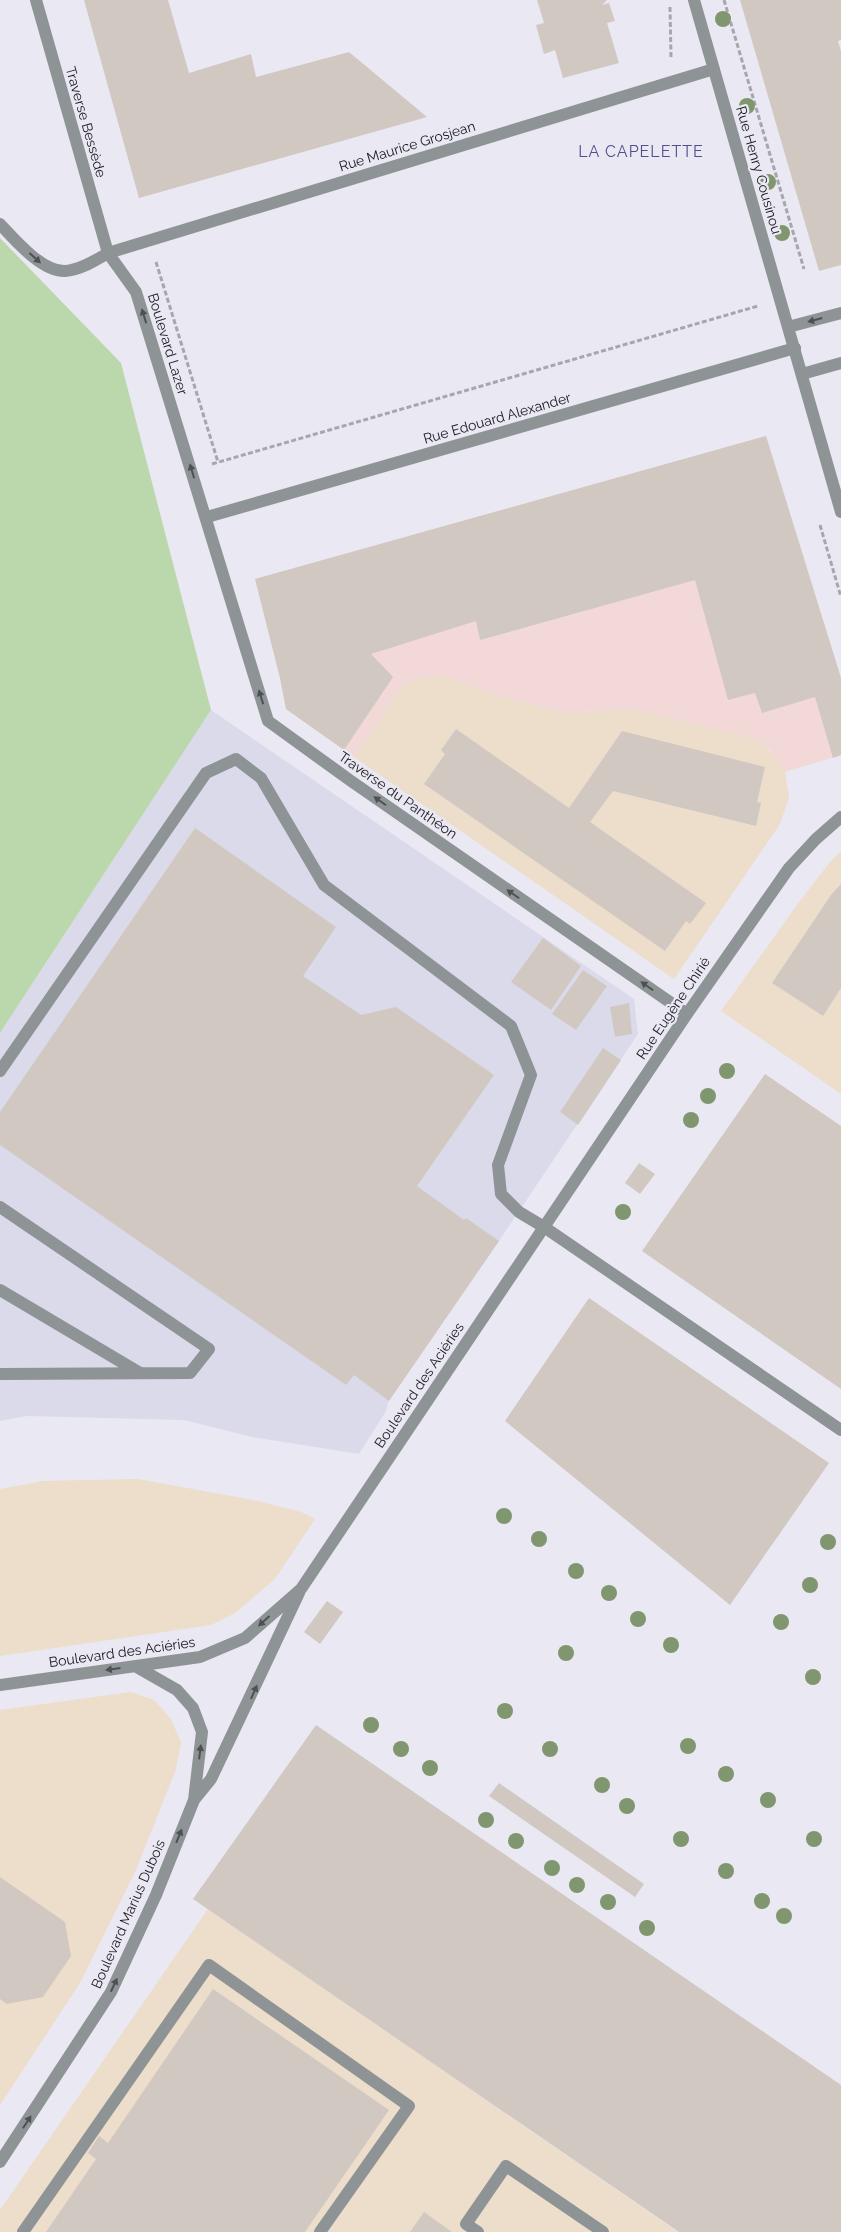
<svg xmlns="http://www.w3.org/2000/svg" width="841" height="2232" font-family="Raleway,sans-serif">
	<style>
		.commercial { fill: #edddcb }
		.built { fill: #dbdaeb }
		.education { fill: #f3d8d8 }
		.green { fill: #bbd7ac }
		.building { fill: #d2c8c2 }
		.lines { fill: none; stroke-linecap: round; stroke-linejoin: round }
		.path { stroke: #a7a6af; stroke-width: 3; stroke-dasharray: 5 2.5; stroke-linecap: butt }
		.service { stroke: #8e9395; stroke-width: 12 }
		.pedestrian { stroke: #8e9395; stroke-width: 12 }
		.minor { stroke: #8e9395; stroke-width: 12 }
		.tree { fill: #7f966e }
		.oneway { fill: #4e5053 }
		.labels { text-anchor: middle; stroke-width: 4.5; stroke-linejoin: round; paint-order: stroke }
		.street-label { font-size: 14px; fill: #19191d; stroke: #e9e8f3 }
		.quarter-label { font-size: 16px; letter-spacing: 1px; fill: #504e8d; stroke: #e9e8f3 }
	</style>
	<rect width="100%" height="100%" fill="#e9e8f3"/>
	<!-- commercial -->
	<path class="commercial" d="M438,674l56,21 35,8 34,10 69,-4 112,27 19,8 16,16 6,12 4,26 -9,26 -106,155 -320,-222 50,-74z
		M841,851v243l-120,-83 76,-106 33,-43z
		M138,1479l115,21 48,12 14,7 -40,60 -40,34 -24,12 -211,31v-167l43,-8z
		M131,1692l23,8 17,19 10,24 -5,26 -40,101 -56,113 -80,122v-395z
		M208,1909l470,323h-678v-22z"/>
	<!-- built -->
	<path class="built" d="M211,710l423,289 4,35 -139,207 -110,159 -3,11 -27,43 -107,-17 -68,-17 -157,-4 -27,5v-388z"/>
	<!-- education -->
	<path class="education" d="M766,436l75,242v77l-56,17 -14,-21 -8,-7 -19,-8 -112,-27 -69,4 -34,-10 -35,-8 -56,-21 -34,9 -50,74 -68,-48 -6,-31 -25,-99z"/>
	<!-- green -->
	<path class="green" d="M0,238l121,125 90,347 -211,323z"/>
	<!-- building -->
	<path class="building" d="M84,0h84l21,73 62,-19 5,23 93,-25 78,65 -288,81z
		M537,0h70l-5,5 7,-2 6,18 -8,2 12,40 -56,15 -8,-28 -11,4 -8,-29 8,-2z
		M740,0h101v40l-3,1 3,10v214l-22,6z
		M766,436l75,242v77l-8,3 -18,-61 -53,16 -7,-20 -27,7 -33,-120 -215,60 -4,-19 -105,33 22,23 -49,73 -58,-41 -6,-31 -25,-99z
		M456,729l113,79 53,-77 143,36 -8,35 4,1 -5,23 -143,-35 -23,31 116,81 -16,21 -4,-3 -21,30 -241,-167 21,-30 -4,-4z
		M195,828l141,99 -33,49 58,39 35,-8 98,68 -77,111 47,34 2,-2 33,23 -110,160 -35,-26 -8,10 -346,-240v-33z
		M841,884v104l-18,28 -51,-33 59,-88z
		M543,938l38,28 -30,44 -40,-28z
		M583,970l24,16 -31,44 -24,-16z
		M629,1003l3,31 -17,3 -5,-30z
		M603,1048l18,12 -43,65 -18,-13z
		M765,1074l76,52v263l-199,-138z
		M639,1163l16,11 -15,20 -15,-11z
		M589,1298l240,165 -99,142 -225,-184z
		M327,1601l16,11 -23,32 -16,-12z
		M316,1725l525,360v147h-162l-486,-333z
		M499,1783l145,101 -9,13 -146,-101z
		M0,1877l65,45 6,34 -28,41 -36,7 -7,-5z
		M213,1989l176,121 -84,122h-259l50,-73 -8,-6 11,-17 9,7z
		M424,2212l28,20h-42z"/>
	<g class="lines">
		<!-- path -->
		<path class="path" d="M724,0l80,269
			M670,7l1,51
			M156,262l62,200
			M212,464l546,-158
			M820,525l21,72"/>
		<!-- service -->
		<path class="service" d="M0,1071l206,-298 30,-14 25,19 63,107 187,141 20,49 -33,90 3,29 18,18 25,15
			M0,1207l209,142 -19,24 -190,1
			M0,1290l140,83
			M23,2232l186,-267 200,141 -89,126
			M478,2232l-12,-8 40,-58 97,66"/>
		<!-- pedestrian -->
		<path class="pedestrian" d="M207,517l588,-169"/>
		<!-- minor -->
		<path class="minor" d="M36,0l72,253 28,39 132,429 83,60 336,233
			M694,0l147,512
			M0,224c15,16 42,48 65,47 15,-1 31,-11 43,-18l606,-184
			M788,327l53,-14
			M802,374l39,-11
			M544,1227l297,203
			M135,1666l42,24 16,18 9,24 -8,68
			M0,1685l200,-28 45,-19 56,-49 386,-575 102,-146 27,-29 25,-22
			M0,2162l111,-170 45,-97 38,-95 17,-21 88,-186"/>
	</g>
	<!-- trees -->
	<g class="tree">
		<circle cx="723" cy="19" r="8"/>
		<circle cx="747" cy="106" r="8"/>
		<circle cx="768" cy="182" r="8"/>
		<circle cx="782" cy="233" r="8"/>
		<circle cx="727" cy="1071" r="8"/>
		<circle cx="708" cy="1096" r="8"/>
		<circle cx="691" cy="1120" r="8"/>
		<circle cx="623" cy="1212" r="8"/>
		<circle cx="504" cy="1516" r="8"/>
		<circle cx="539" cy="1539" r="8"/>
		<circle cx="828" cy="1542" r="8"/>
		<circle cx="576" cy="1571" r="8"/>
		<circle cx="810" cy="1585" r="8"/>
		<circle cx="609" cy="1593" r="8"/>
		<circle cx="638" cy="1619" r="8"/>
		<circle cx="781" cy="1622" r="8"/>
		<circle cx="671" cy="1645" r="8"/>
		<circle cx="566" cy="1653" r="8"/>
		<circle cx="813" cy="1677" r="8"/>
		<circle cx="505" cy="1711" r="8"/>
		<circle cx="371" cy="1725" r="8"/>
		<circle cx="688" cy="1746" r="8"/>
		<circle cx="401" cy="1749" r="8"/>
		<circle cx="550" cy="1749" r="8"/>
		<circle cx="430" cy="1768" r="8"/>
		<circle cx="726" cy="1774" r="8"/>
		<circle cx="602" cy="1785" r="8"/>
		<circle cx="768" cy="1800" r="8"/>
		<circle cx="627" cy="1806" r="8"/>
		<circle cx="486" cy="1820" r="8"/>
		<circle cx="681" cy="1839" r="8"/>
		<circle cx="814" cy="1839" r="8"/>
		<circle cx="516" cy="1841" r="8"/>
		<circle cx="552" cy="1868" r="8"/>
		<circle cx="726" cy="1871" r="8"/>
		<circle cx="577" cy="1885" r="8"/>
		<circle cx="762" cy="1901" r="8"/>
		<circle cx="608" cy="1902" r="8"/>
		<circle cx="784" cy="1916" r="8"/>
		<circle cx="647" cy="1928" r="8"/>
	</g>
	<!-- one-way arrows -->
	<defs><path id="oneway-solid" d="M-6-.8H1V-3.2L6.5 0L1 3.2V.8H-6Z" transform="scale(1.25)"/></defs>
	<g class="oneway">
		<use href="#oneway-solid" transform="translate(35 258) rotate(42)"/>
		<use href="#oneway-solid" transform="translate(144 316) rotate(-107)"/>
		<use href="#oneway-solid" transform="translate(815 320) rotate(165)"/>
		<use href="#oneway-solid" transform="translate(192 471) rotate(-107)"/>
		<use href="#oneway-solid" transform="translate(261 697) rotate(-107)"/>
		<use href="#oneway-solid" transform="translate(380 801) rotate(-145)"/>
		<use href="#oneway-solid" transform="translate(513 894) rotate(-145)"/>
		<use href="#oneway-solid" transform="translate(647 986) rotate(-145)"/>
		<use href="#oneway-solid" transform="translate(264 1621) rotate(138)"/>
		<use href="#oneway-solid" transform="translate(113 1669) rotate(172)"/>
		<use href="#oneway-solid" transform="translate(254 1692) rotate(-66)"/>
		<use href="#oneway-solid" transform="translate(200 1752) rotate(-83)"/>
		<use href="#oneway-solid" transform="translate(179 1836) rotate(-68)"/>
		<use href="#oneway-solid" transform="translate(114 1985) rotate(-65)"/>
		<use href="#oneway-solid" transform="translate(27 2122) rotate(-57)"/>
	</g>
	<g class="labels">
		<!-- street labels -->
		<g class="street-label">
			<text transform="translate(86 122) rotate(74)" y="5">Traverse Bessède</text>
			<text transform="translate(407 146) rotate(-17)" y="5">Rue Maurice Grosjean</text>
			<text transform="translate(759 170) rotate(74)" y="5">Rue Henry Cousinou</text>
			<text transform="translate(168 344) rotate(73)" y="5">Boulevard Lazer</text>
			<text transform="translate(497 418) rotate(-16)" y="5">Rue Edouard Alexander</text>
			<text transform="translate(398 795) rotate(35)" y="5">Traverse du Panthéon</text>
			<text transform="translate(673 1008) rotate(-56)" y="5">Rue Eugène Chirié</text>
			<text transform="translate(419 1385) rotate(-56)" y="5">Boulevard des Aciéries</text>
			<text transform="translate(122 1652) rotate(-8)" y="5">Boulevard des Aciéries</text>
			<text transform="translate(128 1914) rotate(-66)" y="5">Boulevard Marius Dubois</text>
		</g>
		<!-- quarter labels -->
		<g class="quarter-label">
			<text x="641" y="157">LA CAPELETTE</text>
		</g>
	</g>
</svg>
